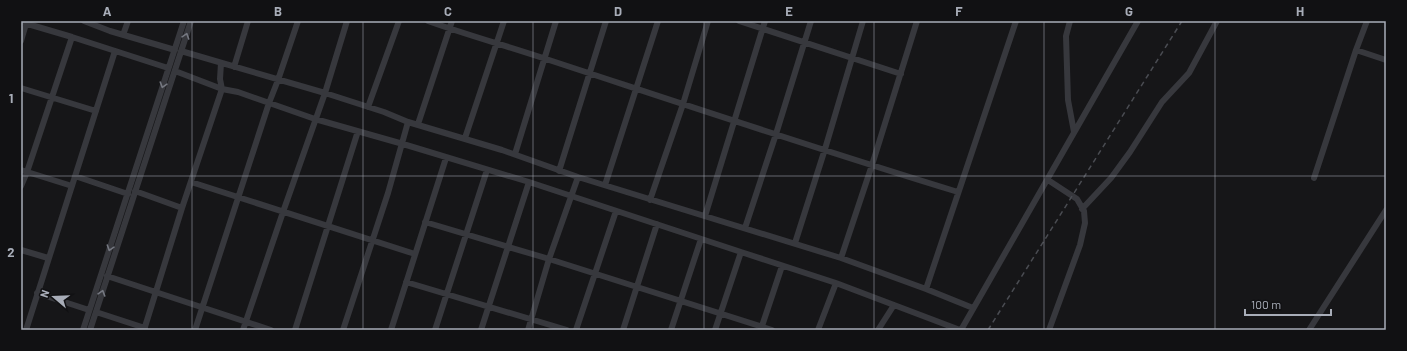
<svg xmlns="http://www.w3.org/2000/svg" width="1407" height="351" font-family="Barlow,sans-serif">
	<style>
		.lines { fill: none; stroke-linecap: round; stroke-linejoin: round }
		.minor { stroke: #37383d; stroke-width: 6 }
		.rail { stroke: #4a4c52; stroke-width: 1.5; stroke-dasharray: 5 4; stroke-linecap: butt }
		.oneway { stroke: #757881 }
		.grid { fill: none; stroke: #a8adb8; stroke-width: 1; stroke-opacity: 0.55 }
		.neatline { fill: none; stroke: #a8adb8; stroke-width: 1.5 }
		.grid-label { font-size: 13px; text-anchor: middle; font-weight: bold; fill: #a8adb8 }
	</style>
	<rect width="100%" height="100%" fill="#161618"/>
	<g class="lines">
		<!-- minor -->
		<path class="minor" d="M84,21l26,10 65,19
			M428,21c39,14 79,25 118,38 137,45 274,91 412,133
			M739,21l162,53
			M1070,21l-4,15 2,64 6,32
			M21,22l51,15 96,31
			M123,35l5,-14
			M21,41l5,-17
			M1356,50l30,10
			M181,51l144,42 59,19 24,10 94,28 76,27 263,81 85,31 47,19
			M234,67l14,-46
			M175,71l47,18 16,3 77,27 88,25 126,38 212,70 95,31 124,47
			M21,88l75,23
			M368,107l31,-86
			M418,124l34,-103
			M465,138l39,-117
			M515,154l41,-133
			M21,170l51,16
			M559,171l47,-150
			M75,176l53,18
			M1314,178l42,-128 11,-29
			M1048,180l29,19 7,12 1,12 -5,22 -31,85
			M191,182l224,72
			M605,185l53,-164
			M21,186l6,-14 45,-135
			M135,191l47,17
			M650,200l33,-96 25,-83
			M1082,209l29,-31 19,-26 32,-50 27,-29 28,-52
			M705,216l60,-195
			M425,222l124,37 223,71
			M745,228l31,-94 35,-113
			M795,243l30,-94 38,-128
			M21,250l27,8
			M841,258l31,-93 45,-144
			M107,276l164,54
			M406,282l161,48
			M926,289l90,-268
			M37,293l52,17
			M96,312l49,16
			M761,329l21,-63
			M26,330l89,-279
			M83,330l101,-309
			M90,330l101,-309
			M144,330l38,-122 40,-119 -2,-10 1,-16
			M195,330l74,-227 9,-23 20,-59
			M243,330l40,-118 42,-119 22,-72
			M295,330l63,-199
			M343,330l45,-137 20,-71
			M391,330l55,-172
			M435,330l52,-160
			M481,330l48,-148
			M528,330l21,-71 29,-82
			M576,330l40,-119
			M623,330l34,-106
			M671,330l30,-91
			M715,330l26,-78
			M818,330l18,-47
			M878,330l16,-25
			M961,330l177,-309
			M1309,330l77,-120"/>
		<!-- rail -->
		<path class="rail" d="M988,330l194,-309"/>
	</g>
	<!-- one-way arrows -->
	<defs><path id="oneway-chevron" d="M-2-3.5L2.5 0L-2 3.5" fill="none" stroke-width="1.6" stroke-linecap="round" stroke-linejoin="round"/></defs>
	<g class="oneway">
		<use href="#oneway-chevron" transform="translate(186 36) rotate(-72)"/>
		<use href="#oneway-chevron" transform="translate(163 85) rotate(107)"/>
		<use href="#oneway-chevron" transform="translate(110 248) rotate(108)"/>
		<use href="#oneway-chevron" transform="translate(102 293) rotate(-73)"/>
	</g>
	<!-- grid -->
	<path class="grid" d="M192,21v309M363,21v309M533,21v309M704,21v309M874,21v309M1044,21v309M1215,21v309M21,176h1365"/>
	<!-- border -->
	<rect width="1407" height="351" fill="none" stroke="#111113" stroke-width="44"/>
	<!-- north arrow -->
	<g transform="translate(54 297) rotate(289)" stroke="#111113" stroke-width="3" paint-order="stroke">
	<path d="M0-3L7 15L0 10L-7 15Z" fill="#a8adb8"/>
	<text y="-6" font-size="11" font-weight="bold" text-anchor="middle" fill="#a8adb8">N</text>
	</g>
	<!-- scale -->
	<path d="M1245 309v6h86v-6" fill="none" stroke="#a8adb8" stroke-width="2"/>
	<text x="1251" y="309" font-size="12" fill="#a8adb8" stroke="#111113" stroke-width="3" paint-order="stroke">100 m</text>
	<rect x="22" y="22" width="1363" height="307" class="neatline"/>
	<g class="grid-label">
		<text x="107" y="16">A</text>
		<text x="278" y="16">B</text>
		<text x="448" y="16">C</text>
		<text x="618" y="16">D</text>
		<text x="789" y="16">E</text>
		<text x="959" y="16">F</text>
		<text x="1129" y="16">G</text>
		<text x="1300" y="16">H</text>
		<text x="11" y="103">1</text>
		<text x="11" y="257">2</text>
	</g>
</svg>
